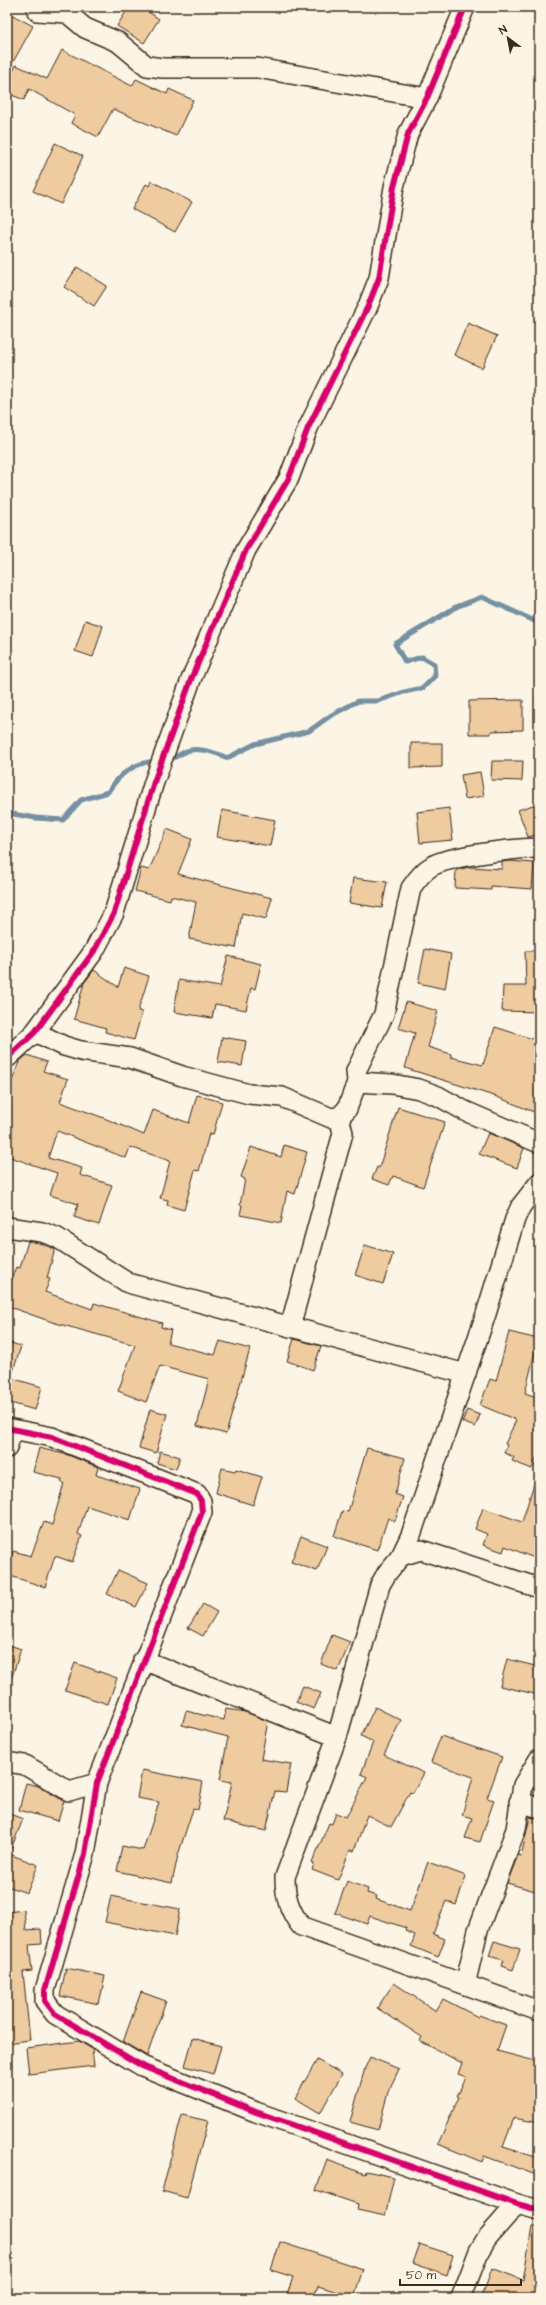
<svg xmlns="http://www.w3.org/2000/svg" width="546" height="2305" font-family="'Architects Daughter',sans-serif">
  <rect width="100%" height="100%" fill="#fcf5e5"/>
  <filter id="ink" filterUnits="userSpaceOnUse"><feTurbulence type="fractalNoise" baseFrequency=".025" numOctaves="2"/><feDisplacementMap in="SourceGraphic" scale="8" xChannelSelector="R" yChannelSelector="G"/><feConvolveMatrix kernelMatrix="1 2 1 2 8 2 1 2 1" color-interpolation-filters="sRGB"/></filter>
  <g filter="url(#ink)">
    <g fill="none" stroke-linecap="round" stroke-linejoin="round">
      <g stroke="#7490a2" stroke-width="5">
        <path d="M167,760c9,-1 14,-8 23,-10 11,-2 28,3 37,8l28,-14 54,-13 21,-15 28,-15h20l26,-9 19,-4 12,-12 -1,-12 -12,-7 -17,5 -10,-18 61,-37 26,-10 57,26"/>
        <path d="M7,813l29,5 27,2 18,-20 27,-8c11,-18 27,-30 49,-31"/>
      </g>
    </g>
    <g fill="#efcba0" stroke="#3b2a1e">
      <path d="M129,7h12l18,12 -15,24 -27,-17z"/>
      <path d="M7,12l26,14 -26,47z"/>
      <path d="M62,50l70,36 4,-7 31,15 2,-5 24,11 -17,36 -63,-27 -15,28 -27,-14 4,-8 -46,-26 -5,11 -17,-7v-9l9,-19 31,14z"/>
      <path d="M55,143l28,13 -22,48 -28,-13z"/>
      <path d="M151,181l41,21 -17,30 -43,-23 14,-25 3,2z"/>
      <path d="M77,267l30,19 -13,20 -30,-19z"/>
      <path d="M468,323l29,13 -15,32 -28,-13z"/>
      <path d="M85,620l18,6 -10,31 -18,-6z"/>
      <path d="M523,700v30l-32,1v3h-22v-33z"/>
      <path d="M411,743h31v24l-31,1z"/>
      <path d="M492,761h31l-1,20 -31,-1z"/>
      <path d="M480,772l4,24 -19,3 -4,-24z"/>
      <path d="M539,803v31l-11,3 -10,-27z"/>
      <path d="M449,808l4,32 -33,3 -3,-31z"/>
      <path d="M222,810l53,10 -5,26 -53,-9z"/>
      <path d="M167,829l25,10 -14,35 94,24 -6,21 -24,-6 -6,35 -47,-9 7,-37 -25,-6 -1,4 -35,-9 6,-23 8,2z"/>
      <path d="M509,861l25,2 -2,26 -41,-3v4l-36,-2 1,-18 14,-3 32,2v-7z"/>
      <path d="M353,878l34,4 -5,26 -33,-5z"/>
      <path d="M425,949l26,5 -6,35 -27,-6z"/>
      <path d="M525,951h14l-2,61 -35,-1 1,-25h23z"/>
      <path d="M228,956l33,8 -6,25 -4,-1 -5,22 -31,-6 -3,14 -38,-6 5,-32 41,7z"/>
      <path d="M124,968l25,8 -11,35 4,1 -8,28 -29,-8 1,-4 -32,-9 10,-36 10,-13 24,17z"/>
      <path d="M406,1002l32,9 -10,36 23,7v3l32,8 12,-38 44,14v73l-42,-17 -92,-29 10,-35 -17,-5z"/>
      <path d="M222,1037l24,4 -4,25 -24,-4z"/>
      <path d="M27,1055l20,7 -4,9 25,8 -8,23 44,16 40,17 9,-25 36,13 8,-28 25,7 -9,33 -4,-1 -10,37 -4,-1 -11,40 -17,-5 1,-5 -8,-2 10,-37 -40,-14 -4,11 -69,-27 -9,27 34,10 -2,7 32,10 -13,40 -25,-8 4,-13 -28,-9 7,-22 -50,-17v-71l3,1 9,-24z"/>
      <path d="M398,1107l47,15 -22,65 -30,-11 -4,9 -17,-6 5,-12 2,1z"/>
      <path d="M488,1133l36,15 -7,20 -38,-14z"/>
      <path d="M284,1145l23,7 -12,42 -8,-3 -6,32 -41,-8 2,-10h-2l5,-26 -4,-2 10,-30 30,10z"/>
      <path d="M28,1241l11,2 16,6 -8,29 3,1 -5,13 47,17 2,-6 68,20 -1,4 10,3 -3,13 47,12 5,-14 30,8 -24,85 -29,-8 12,-47 -49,-13 -14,36 -28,-11 17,-46 -83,-23 -45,-16v-16l9,-23 4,1z"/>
      <path d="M365,1245l28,9 -10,30 -28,-9z"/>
      <path d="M509,1332l29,7 -13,54 14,5v54l-7,17 -20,-8 2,-4 -10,-4 3,-8 -2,-1 11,-24 -36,-15 10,-26 6,2z"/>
      <path d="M294,1339l27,7 -8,24 -26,-9z"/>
      <path d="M7,1342l14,4 -10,32 31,9 -7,23 -28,-8z"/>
      <path d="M150,1409l17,5 -11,39 -17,-5z"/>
      <path d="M467,1410l13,5 -5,12 -13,-5z"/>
      <path d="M39,1448l29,7 30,12 -2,8 44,14 -10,31 -43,-14 -9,28 4,2 -10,26 -17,-6 -10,31 -38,-12 6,-24 18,5 13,-34 8,3 12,-42 -3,-1 1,-3 -29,-7z"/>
      <path d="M367,1448l38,10 -10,36 8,3 -8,24 -7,-3 -11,32 -43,-14 8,-25 6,1z"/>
      <path d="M160,1451l20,6 -4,12 -19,-6z"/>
      <path d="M222,1468l13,3 1,-2 26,8 -9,28 -37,-12z"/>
      <path d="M536,1477l3,1v82l-34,-14 -2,6 -20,-7 4,-11 -12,-5 8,-21 39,14z"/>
      <path d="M301,1536l26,10 -10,25 -26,-9z"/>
      <path d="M118,1570l30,13 -12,24 -29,-13z"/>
      <path d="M203,1604l14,8 -14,24 -15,-8z"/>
      <path d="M332,1635l18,7 -12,29 -17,-7z"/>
      <path d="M7,1644l14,5 -11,34h-3z"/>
      <path d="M507,1659l32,8v28l-39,-9z"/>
      <path d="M75,1663l42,15 -9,26 -43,-14z"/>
      <path d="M303,1686l18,7 -7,16 -18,-7z"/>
      <path d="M375,1707l26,13 -17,35 40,18 -11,20 -3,-1 -19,35 -24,-12 -13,36 -4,-1 -12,30 -26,-10 2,-6 -2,-1 17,-40 3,1 4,-11 10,4 21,-40 -6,-3 12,-32 -12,-6z"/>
      <path d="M226,1709l19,3 23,9 -7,38 30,5 -5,28 -11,-1 -9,40 -43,-10 9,-39 -12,-2 8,-43 -46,-12 4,-14 38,9z"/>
      <path d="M441,1736l61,21 -15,41 7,2 -14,42 -15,-4 7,-20 -10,-3 11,-38 -42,-15z"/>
      <path d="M142,1770l61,12 -5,28 -5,-1 -15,46 -6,28 -55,-12 5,-25 21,4 16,-48 -22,-4z"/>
      <path d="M26,1783l12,3 26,15 -6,20 -39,-11z"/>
      <path d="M7,1813l16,6 -14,35 29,11 -11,28 -20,-7z"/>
      <path d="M530,1817l9,2v59l-4,13 -28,-8 11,-28 3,1z"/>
      <path d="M428,1862l38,14 -10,29 -10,-4 -13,33 12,5 -7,18 -27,-11 4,-11 -10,-4 1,-3 -36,-12 -3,8 -32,-11 12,-32 21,8 -1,4 10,3 -1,3 34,12z"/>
      <path d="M111,1896l69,13 -5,27 -70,-14z"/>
      <path d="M24,1910l2,20 15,-1 1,15 -13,1 3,26 -9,1 7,68 -23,3v-131z"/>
      <path d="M494,1941l26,8 -7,21 -12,-4 2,-6 -14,-4z"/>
      <path d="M66,1968l39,8 -6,28 -39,-8z"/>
      <path d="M394,1983l42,28 7,-12 35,18 1,-2 27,10 -9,26 42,11v61l-25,-5 -11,29 36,11v18l-55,-20 -2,6 -44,-18 21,-47 -2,-1 9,-19 -8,-3 4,-11 -42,-22 2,-4 -45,-29z"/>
      <path d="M141,1992l25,9 -19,55 -24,-14z"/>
      <path d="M193,2038l28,8 -8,28 -28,-8z"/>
      <path d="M79,2041l13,8 2,17 -65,8 -3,-26z"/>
      <path d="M370,2057l29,12 -11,23 -10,38 -28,-8 15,-54z"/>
      <path d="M317,2060l25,14 -22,39 -25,-15z"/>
      <path d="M182,2115l26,6 -21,77 -25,-7z"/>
      <path d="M327,2160l38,14 1,-3 28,6 -9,39 -28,-6 1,-6 -42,-14z"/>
      <path d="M532,2227h7v71h-50l-7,-2 10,-28 31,12z"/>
      <path d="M280,2242l83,27 -9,28 -36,-11 -4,12h-28l7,-21 -22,-7z"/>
      <path d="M419,2244l34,11 -6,20 -35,-12z"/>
    </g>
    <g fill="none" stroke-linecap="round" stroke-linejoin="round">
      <defs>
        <g id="minor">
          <path d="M37,11l30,2 18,15 33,14 29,24 16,2h94l170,30"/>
          <path d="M35,1032l29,14 17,5 49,7 52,18 67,18 33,3 49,21 8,-1 8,-8 10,-27 -1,-11 28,-57 27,-126c6,-9 12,-17 21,-22 16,-10 87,-18 107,-18"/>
          <path d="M7,1058l28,-26 59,-81 20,-38 40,-131 38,-105 54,-127 43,-72 19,-50 60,-122 11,-28 15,-91 14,-53 19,-36 38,-91"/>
          <path d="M357,1082l35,2 27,5 19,7 27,15 74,32"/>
          <path d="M539,1183l-18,23 -6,13 -29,95 -75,221 -10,21 -14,17 -7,12 -43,152 -52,140c0,20 4,33 16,49l238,85"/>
          <path d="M7,1227l35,5 14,5 72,46 338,91"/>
          <path d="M290,1327l53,-194 -4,-16"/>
          <path d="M7,1428l45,9 145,57 4,7 1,11 -105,271 -12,71 -40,136v11l10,13 87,52 114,46 261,92 22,6"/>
          <path d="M7,1448l5,-17"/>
          <path d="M401,1556l20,-6 118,38"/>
          <path d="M143,1660l194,77"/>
          <path d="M7,1762l18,3 44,26 28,-8"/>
          <path d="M519,1802l20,6"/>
          <path d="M465,1985l13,-55 38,-101 7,-44 16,-26"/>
          <path d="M461,2298l18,-47 8,-13 30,-34"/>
        </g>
      </defs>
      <use href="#minor" stroke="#3b2a1e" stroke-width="22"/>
      <use href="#minor" stroke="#fcf5e5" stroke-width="19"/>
      <defs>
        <g id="cycleway">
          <path d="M7,1058l28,-26 59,-81 20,-38 40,-131 38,-105 54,-127 43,-72 19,-50 60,-122 11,-28 15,-91 14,-53 19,-36 38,-91"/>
          <path d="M7,1428l45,9 145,57 4,7 1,11 -105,271 -12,71 -40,136v11l10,13 87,52 114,46 261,92 22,6"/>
        </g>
      </defs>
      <use href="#cycleway" stroke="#fcf5e5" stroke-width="8"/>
      <use href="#cycleway" stroke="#d6006c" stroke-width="6"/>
    </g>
  </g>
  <rect width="546" height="2305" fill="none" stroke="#fcf5e5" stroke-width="24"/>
  <rect x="12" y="12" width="522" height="2281" fill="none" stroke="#3b2a1e" stroke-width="1.5" filter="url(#ink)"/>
  <g transform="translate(508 38) rotate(328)" stroke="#fcf5e5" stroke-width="3" paint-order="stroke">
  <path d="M0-3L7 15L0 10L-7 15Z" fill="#3b2a1e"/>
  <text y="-6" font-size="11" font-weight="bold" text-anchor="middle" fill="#3b2a1e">N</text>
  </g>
  <path d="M400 2279v6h121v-6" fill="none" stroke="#3b2a1e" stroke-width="2"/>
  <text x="406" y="2279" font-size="12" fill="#3b2a1e" stroke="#fcf5e5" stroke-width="3" paint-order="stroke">50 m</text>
</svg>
